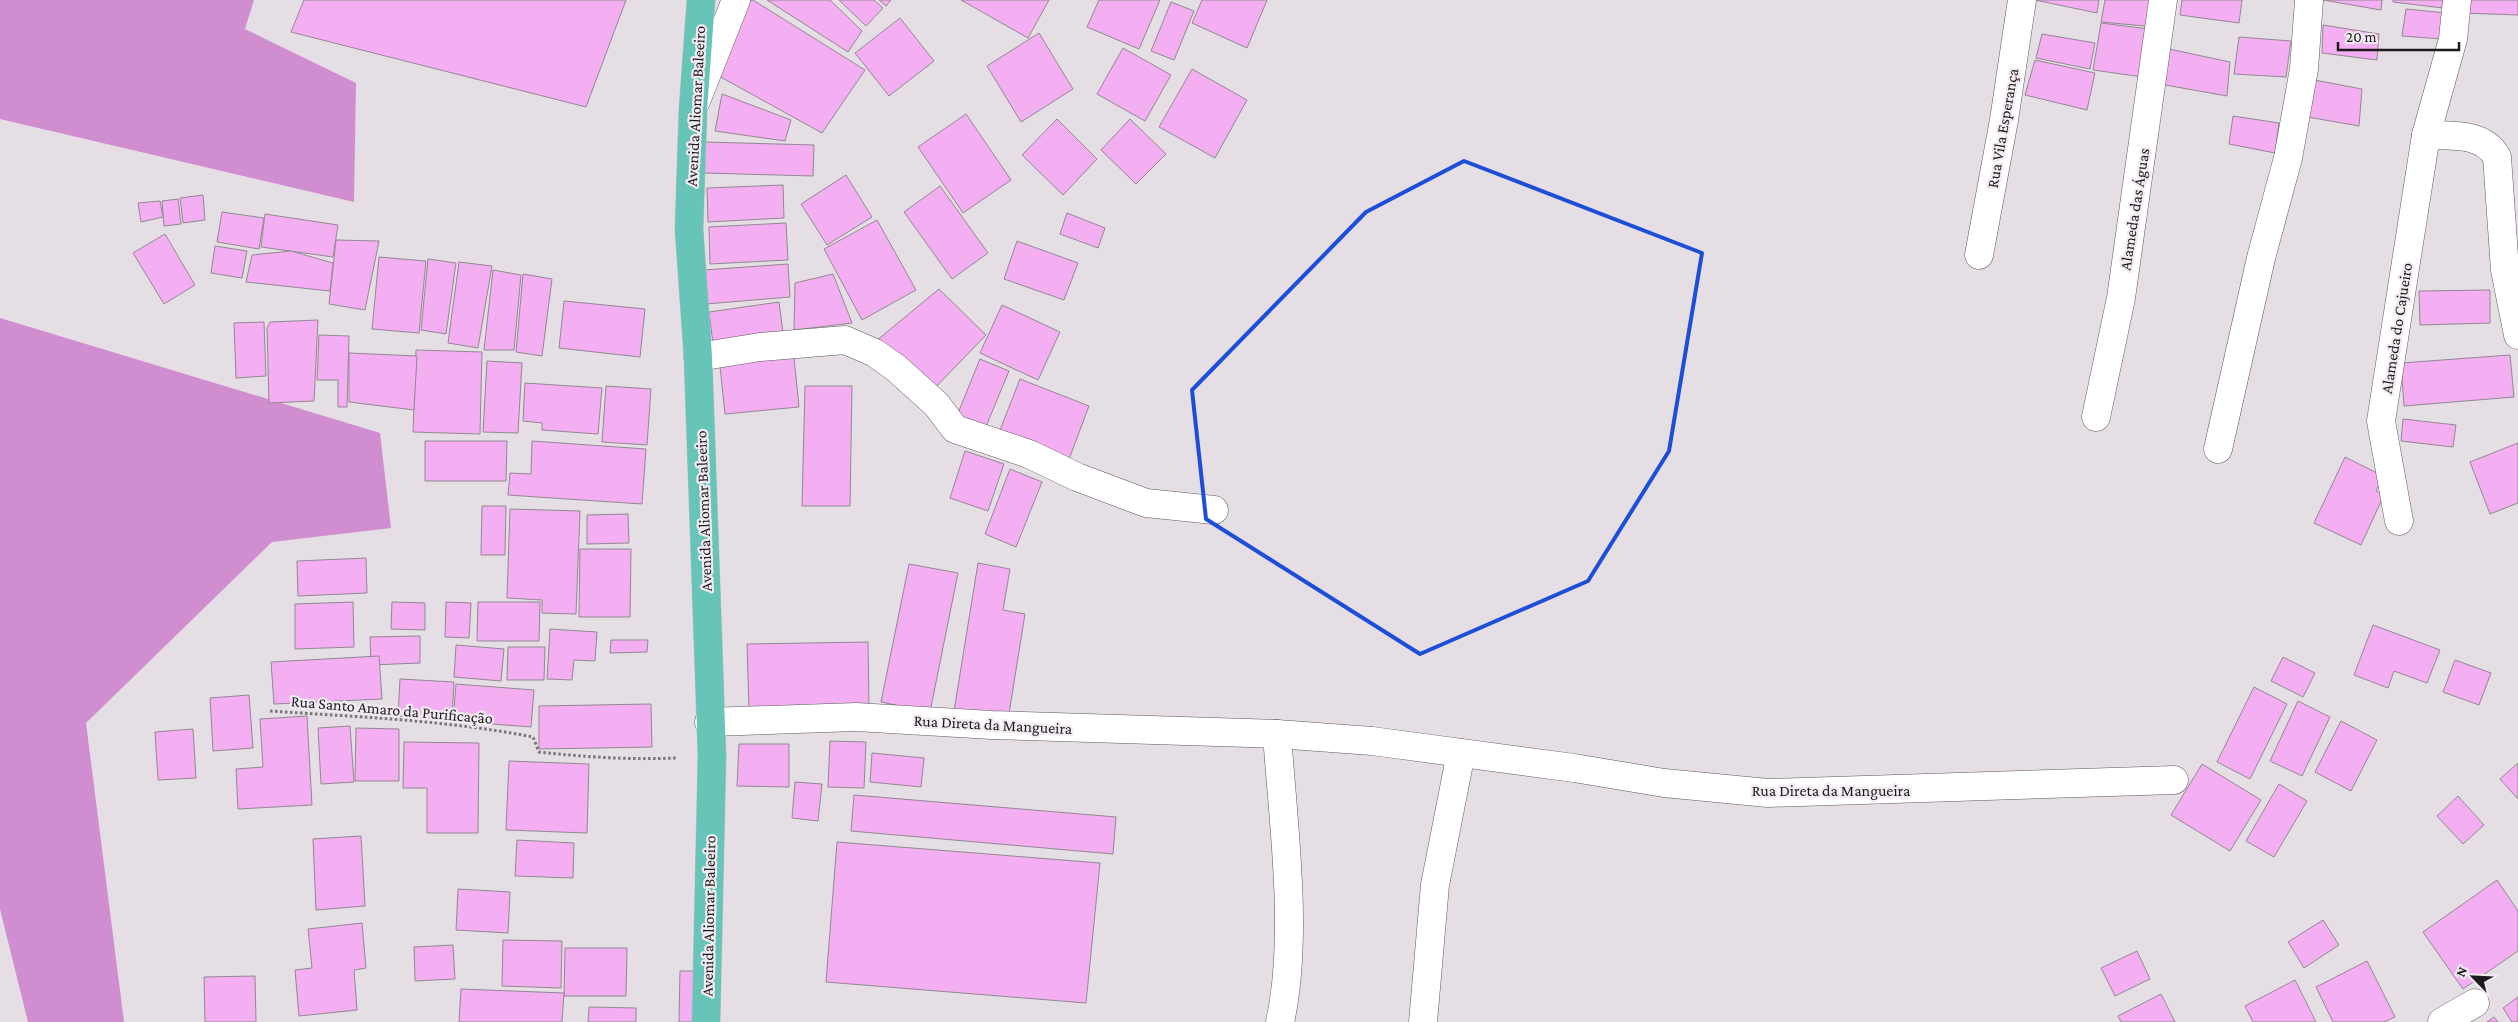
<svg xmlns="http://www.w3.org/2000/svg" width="2518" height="1022" font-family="'Crimson Pro',serif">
  <rect width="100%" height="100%" fill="#e5dee5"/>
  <g fill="#d08dcf">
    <path d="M0,0h254l-9,29 111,54 -2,119 -354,-83z"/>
    <path d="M0,318l380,115 11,95 -119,14 -186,181 38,299h-96l-28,-113z"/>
  </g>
  <g fill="#f4aef2" stroke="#908990">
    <path d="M304,0h322l-40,107 -295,-75z"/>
    <path d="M749,0h4l112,70 -43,63 -105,-58z"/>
    <path d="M767,0h63l32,31 -14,21z"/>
    <path d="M839,0h35l9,8 -17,18z"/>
    <path d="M879,0h12l-5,6z"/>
    <path d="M961,0h88l-21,38z"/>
    <path d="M1099,0h61l-21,49 -52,-22z"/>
    <path d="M1202,0h65l-20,48 -55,-25z"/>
    <path d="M2035,0h64l-2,13z"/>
    <path d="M2105,0h54l-4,27 -54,-5z"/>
    <path d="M2182,0h60l-3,23 -59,-8z"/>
    <path d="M2323,0h59l-1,10z"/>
    <path d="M2393,0h58v9l-58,-7z"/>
    <path d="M2463,0h55v15l-57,-2z"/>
    <path d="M1171,2l23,9 -20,49 -23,-9z"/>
    <path d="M2406,9l41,4 -4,26 -41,-3z"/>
    <path d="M900,18l34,43 -45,35 -34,-43z"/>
    <path d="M2101,23l56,7 -7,48 -57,-8z"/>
    <path d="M2323,25l56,9 -2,26 -55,-7z"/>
    <path d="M1039,33l34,56 -52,33 -34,-56z"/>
    <path d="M2042,34l53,9 -5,26 -54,-11z"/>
    <path d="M2239,37l52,4 -5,36 -52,-3z"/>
    <path d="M1123,48l48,27 -26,46 -48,-27z"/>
    <path d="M2169,49l61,13 -3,34 -62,-11z"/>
    <path d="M2035,60l60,13 -8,37 -62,-15z"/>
    <path d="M1192,69l55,31 -32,58 -56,-31z"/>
    <path d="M2309,79l53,10 -3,37 -57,-10z"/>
    <path d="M722,94l69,26 -6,21 -70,-10z"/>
    <path d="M966,114l45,66 -48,33 -45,-66z"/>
    <path d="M2233,116l46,7 -4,30 -46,-9z"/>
    <path d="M1057,119l40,40 -34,36 -41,-40z"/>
    <path d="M1130,119l36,35 -30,30 -35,-34z"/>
    <path d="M705,142l109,3 -1,31 -109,-3z"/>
    <path d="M846,175l26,42 -45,28 -26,-41z"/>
    <path d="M783,185l1,33 -76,4 -1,-34z"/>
    <path d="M940,186l48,67 -36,26 -48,-67z"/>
    <path d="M203,195l2,25 -22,3 -3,-25z"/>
    <path d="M178,199l3,25 -17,2 -2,-25z"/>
    <path d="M160,201l3,16 -22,5 -3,-19z"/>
    <path d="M222,212l42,6 -5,31 -42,-7z"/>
    <path d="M1067,213l38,15 -7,20 -38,-14z"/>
    <path d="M265,214l73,11 -5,32 -72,-10z"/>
    <path d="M877,220l39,70 -54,30 -38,-71z"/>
    <path d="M786,223l2,37 -78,4 -1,-37z"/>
    <path d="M165,234l30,51 -31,19 -31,-51z"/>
    <path d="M336,240l43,1 -14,69 -36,-6z"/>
    <path d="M1017,241l61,22 -14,37 -60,-21z"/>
    <path d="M215,246l32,5 -5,27 -31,-5z"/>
    <path d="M291,251l42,12 -3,28 -84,-9 6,-27z"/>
    <path d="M379,257l47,4 -7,72 -47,-4z"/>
    <path d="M428,259l28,4 -10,71 -25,-4z"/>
    <path d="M459,262l33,4 -14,82 -30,-5z"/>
    <path d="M788,264l2,33 -84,7 -2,-34z"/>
    <path d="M493,270l28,5 -7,75h-30z"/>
    <path d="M523,274l29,5 -10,77 -26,-4z"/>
    <path d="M833,274l19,49 -58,7 1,-47z"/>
    <path d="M939,289l47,46 -56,58 -54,-52z"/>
    <path d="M2490,290v33l-70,2 -1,-34z"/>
    <path d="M564,301l81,8 -5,48 -81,-9z"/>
    <path d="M779,302l4,31 -70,10 -4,-31z"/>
    <path d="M1002,305l58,27 -22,48 -58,-27z"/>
    <path d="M318,320l-4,81 -45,2 -2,-75 3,-6z"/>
    <path d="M264,322l2,54 -30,2 -2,-55z"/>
    <path d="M319,335l30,1 -2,71h-9v-27h-21z"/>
    <path d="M793,348l6,59 -74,7 -6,-57z"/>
    <path d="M416,350l66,2 -2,82 -67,-2z"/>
    <path d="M349,353l68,3 -3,54 -65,-8z"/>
    <path d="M2510,355l4,42 -110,9 -3,-43z"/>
    <path d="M980,359l29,12 -24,58 -29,-11z"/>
    <path d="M487,361l35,2 -4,70 -35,-1z"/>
    <path d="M1020,379l69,27 -21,56 -70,-27z"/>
    <path d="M525,383l77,5 -4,46 -56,-4v-7l-19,-2z"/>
    <path d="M606,386l45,3 -4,56 -45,-3z"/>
    <path d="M805,386h47l-2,120h-48z"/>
    <path d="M2403,419l53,6 -3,22 -52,-6z"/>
    <path d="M425,441h82l-1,40h-81z"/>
    <path d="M532,441l114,8 -4,55 -134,-9 2,-22 21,1z"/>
    <path d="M2518,443v60l-28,11 -20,-52z"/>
    <path d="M965,451l39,13 -16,47 -38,-13z"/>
    <path d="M2345,457l38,19 -7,15 8,4 -23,50 -47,-22z"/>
    <path d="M1010,469l32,13 -26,65 -31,-13z"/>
    <path d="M482,506h24l-1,49h-24z"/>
    <path d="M510,509l70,2 -4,103 -34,-1v-13l-35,-2z"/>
    <path d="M628,514l1,29 -42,1v-29z"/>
    <path d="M580,549h51l-1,68h-51z"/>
    <path d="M366,558l1,35 -69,3 -1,-35z"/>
    <path d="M978,563l32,6 -7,41 22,4 -17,106 -54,-9z"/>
    <path d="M909,564l49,9 -28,139 -49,-10z"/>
    <path d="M353,602l1,45 -59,2v-45z"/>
    <path d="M392,602l33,1v27l-34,-1z"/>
    <path d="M446,602l25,1 -2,35 -24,-1z"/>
    <path d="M478,602h62l-1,39h-62z"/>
    <path d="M2373,625l67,25 -13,33 -33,-12 -6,17 -34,-13z"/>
    <path d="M550,629l47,3 -2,29 -21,-1 -2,20 -25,-1z"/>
    <path d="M420,636v27l-49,2 -1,-28z"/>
    <path d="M611,640h37l-1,12 -37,1z"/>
    <path d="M868,642l1,65 -120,3 -2,-66z"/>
    <path d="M456,645l48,4 -3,32 -47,-4z"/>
    <path d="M508,647h37l-1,33h-37z"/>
    <path d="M379,656l3,43 -108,5 -3,-42z"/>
    <path d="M2283,657l32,16 -12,24 -32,-16z"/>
    <path d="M2455,660l36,13 -12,32 -36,-13z"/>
    <path d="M400,679l54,3 -2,37 -54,-3z"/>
    <path d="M456,684l78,6 -3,37 -78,-6z"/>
    <path d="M2254,687l33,17 -37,75 -33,-17z"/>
    <path d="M249,695l4,53 -40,3 -3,-53z"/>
    <path d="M2298,701l32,16 -28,59 -32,-15z"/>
    <path d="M651,704l1,43 -113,2v-43z"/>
    <path d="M307,716l5,89 -74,4 -2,-40 27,-2 -3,-48z"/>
    <path d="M2341,721l36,19 -26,51 -36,-19z"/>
    <path d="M350,726l4,56 -33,2 -3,-56z"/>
    <path d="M356,728l43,1v52h-44z"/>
    <path d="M193,729l3,49 -38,2 -3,-48z"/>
    <path d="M830,741l36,1 -2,46 -36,-1z"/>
    <path d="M404,742l75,1 -1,90h-51v-45h-24z"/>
    <path d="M739,744h50v43l-52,-1z"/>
    <path d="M872,753l52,5 -3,29 -51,-5z"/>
    <path d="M509,761l80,3 -2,69 -81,-3z"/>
    <path d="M2518,763v36l-18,-20z"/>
    <path d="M2202,764l59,36 -31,51 -59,-36z"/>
    <path d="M795,782l27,2 -4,37 -26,-3z"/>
    <path d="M2279,784l28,17 -33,56 -28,-16z"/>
    <path d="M854,795l262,22 -3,37 -262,-23z"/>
    <path d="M2458,796l26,29 -21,19 -26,-28z"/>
    <path d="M361,836l4,70 -49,4 -3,-71z"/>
    <path d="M517,840l57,3 -1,35 -58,-2z"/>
    <path d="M837,842l263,21 -14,140 -260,-21z"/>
    <path d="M2497,880l21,31v40l-55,38 -40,-57z"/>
    <path d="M458,889l52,3 -2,41 -52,-3z"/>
    <path d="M2323,920l16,25 -35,23 -16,-26z"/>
    <path d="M362,923l4,45 -12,2 3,40 -58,6 -4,-46 17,-2 -4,-39z"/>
    <path d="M503,940l59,1 -1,47 -59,-2z"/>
    <path d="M453,945l2,34 -40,2 -1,-34z"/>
    <path d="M565,948h62l-1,48h-62z"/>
    <path d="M2137,951l13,28 -35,17 -14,-28z"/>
    <path d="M2367,961l28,56 -11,5h-51l-17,-35z"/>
    <path d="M680,971h17l-1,51h-17z"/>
    <path d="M255,976l1,46h-51l-1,-45z"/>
    <path d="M2295,980l21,42h-63l-8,-16z"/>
    <path d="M461,989l103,4 -2,29h-103z"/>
    <path d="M2161,994l14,28h-54l-3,-6z"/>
    <path d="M2518,997v25h-6l-9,-14z"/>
    <path d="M589,1007l47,1v14h-48z"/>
    <path d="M2494,1017l4,5h-11z"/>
  </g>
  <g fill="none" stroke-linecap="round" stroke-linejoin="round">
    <defs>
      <g id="minor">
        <path d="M696,101l40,-101"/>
        <path d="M2426,135c26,1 57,-3 71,22l8,113 13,65"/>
        <path d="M1979,255l25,-135 18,-120"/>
        <path d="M698,357l62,-10 85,-7 30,13 21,15 40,36 19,25 74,25 48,23 69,26 68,7"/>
        <path d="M2096,417l25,-119 42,-298"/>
        <path d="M2218,449l43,-191 27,-100 16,-89 5,-69"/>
        <path d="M2399,521l-18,-100 45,-286 27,-96 4,-39"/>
        <path d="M709,722l147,-5 136,8 285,9 95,7 202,27 90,15 104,10 406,-13"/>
        <path d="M1277,734c6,88 22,202 3,288"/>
        <path d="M1423,1022l12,-137 26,-132"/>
        <path d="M2442,1022l33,-19"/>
      </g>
      <path id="major" d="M701,0l-8,110 -4,119 9,128 14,399 -6,266"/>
    </defs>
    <use href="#minor" stroke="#5e585d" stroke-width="29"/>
    <use href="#major" stroke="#bfbfbf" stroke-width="29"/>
    <path stroke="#797579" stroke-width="3" stroke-dasharray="2.5 2.5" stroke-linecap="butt" d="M270,711c88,6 176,9 263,26l6,15c46,5 91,8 137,6"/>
    <use href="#minor" stroke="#fff" stroke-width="28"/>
    <use href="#major" stroke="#66c4b8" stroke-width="28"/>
  </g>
  <path fill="none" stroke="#1d4ed8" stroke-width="4" stroke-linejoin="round" d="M1464,161l238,92 -33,198 -81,130 -168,73 -214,-135 -14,-129 174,-178z"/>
  <g text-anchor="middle" stroke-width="4.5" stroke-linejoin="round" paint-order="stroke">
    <g font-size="16" fill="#1c1a1c" stroke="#f3ebf2">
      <text transform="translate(695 106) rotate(-87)" y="6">Avenida Aliomar Baleeiro</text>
      <text transform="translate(2002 128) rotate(-80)" y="6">Rua Vila Esperança</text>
      <text transform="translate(2134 209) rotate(-81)" y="6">Alameda das Águas</text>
      <text transform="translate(2396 328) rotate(-81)" y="6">Alameda do Cajueiro</text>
      <text transform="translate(703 511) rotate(-92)" y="6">Avenida Aliomar Baleeiro</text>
      <text transform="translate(392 709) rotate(5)" y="6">Rua Santo Amaro da Purificação</text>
      <text transform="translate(993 724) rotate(3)" y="6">Rua Direta da Mangueira</text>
      <text x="1831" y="796">Rua Direta da Mangueira</text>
      <text transform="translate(708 916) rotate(-89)" y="6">Avenida Aliomar Baleeiro</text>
    </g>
  </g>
  <g transform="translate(2473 977) rotate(294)" stroke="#f3ebf2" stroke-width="4" paint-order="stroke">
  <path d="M0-4L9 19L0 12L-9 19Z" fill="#1c1a1c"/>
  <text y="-8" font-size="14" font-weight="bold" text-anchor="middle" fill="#1c1a1c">N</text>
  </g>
  <path d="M2338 42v8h121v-8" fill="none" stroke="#1c1a1c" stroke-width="2.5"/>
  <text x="2346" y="42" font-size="15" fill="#1c1a1c" stroke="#f3ebf2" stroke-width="4" paint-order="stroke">20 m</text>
</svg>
